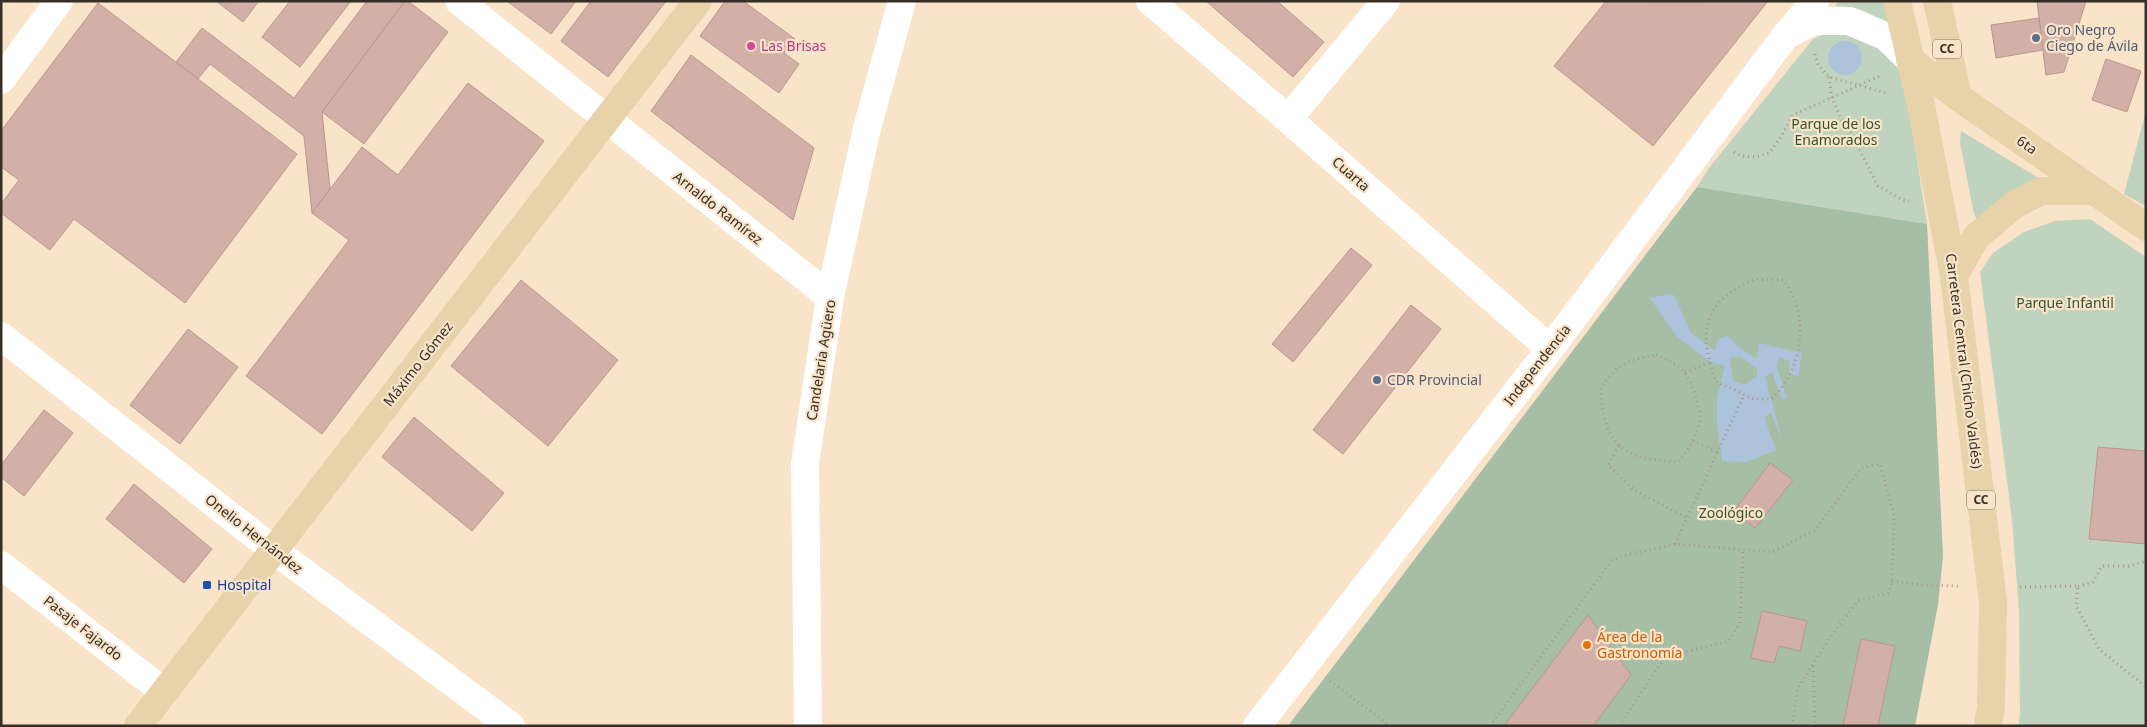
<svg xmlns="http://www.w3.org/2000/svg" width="2147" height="727" font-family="'Noto Sans',sans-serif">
  <rect width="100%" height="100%" fill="#f9e3c9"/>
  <g fill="#bfd3be">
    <path d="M1839,1h48l4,26c-22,-15 -29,-20 -56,-21z"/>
    <path d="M1850,30l29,14 21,21 14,75 13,84 -230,-37 12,-19 104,-129 14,-6z"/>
    <path d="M2146,111v95l-22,-12z"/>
    <path d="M1961,131l81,49 -62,44 -6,-10 -14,-71z"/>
    <path d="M2090,219l56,38v469h-128l2,-10 -1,-105 -7,-91 -32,-248 13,-19 31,-21 31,-11z"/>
  </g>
  <path fill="#a6bea6" d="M1697,187l230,37 16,332 -5,49 -23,121h-627z"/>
  <g fill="#adc2db" fill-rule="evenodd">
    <circle cx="1845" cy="58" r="17"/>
    <path d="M1668,294l6,1 17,38 24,18 3,-12 10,-3 9,10 20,13 2,-16 43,10 -4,24 -9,-4v-12l-10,-4 -2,10 10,31 -5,2 -10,-28 -7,5 17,63 -11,-27 -7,4 12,33 -29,12 -25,-1 -5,-34v-29l8,-32 -14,-4 -34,-25 -27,-39zM1740,356l17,13v7l-12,9 -12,-4 -3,-23z"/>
  </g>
  <g fill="#d2b0a7" stroke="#b9978f">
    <path d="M216,1h43l-16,21z"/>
    <path d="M290,1h61l-51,66 -38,-30z"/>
    <path d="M367,1h38l-83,111 8,77 -18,24 -8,-77 -94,-72 -12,15 -22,-17 26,-34 92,70z"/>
    <path d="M405,1h3l40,31 -84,112 -42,-32z"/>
    <path d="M507,1h69l-25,33z"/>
    <path d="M591,1h75l-58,76 -47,-36z"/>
    <path d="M725,1h18l52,38 -11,14 15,11 -20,29 -79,-57z"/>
    <path d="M1206,1h71l47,41 -31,35z"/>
    <path d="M1606,1l64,1 98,-1 -115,145 -99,-80z"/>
    <path d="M2037,1h49l-22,71 -18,3z"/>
    <path d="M98,3l199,151 -112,149 -111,-84 -24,31 -49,-37v-9l18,-24 -18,-13v-36z"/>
    <path d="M2039,18l4,32 -47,8 -5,-33z"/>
    <path d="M691,55l123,93 -21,72 -142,-109z"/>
    <path d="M2106,59l35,12 -14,41 -35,-12z"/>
    <path d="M468,83l76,58 -222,293 -76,-58 103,-136 -37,-27 50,-66 36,28z"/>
    <path d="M1351,248l21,17 -79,97 -21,-18z"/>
    <path d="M521,280l97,80 -70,86 -97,-80z"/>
    <path d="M1411,305l30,24 -98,125 -30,-24z"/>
    <path d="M188,329l50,38 -58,77 -50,-39z"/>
    <path d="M44,410l29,23 -49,63 -23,-19v-12z"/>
    <path d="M414,417l90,76 -32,38 -90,-74z"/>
    <path d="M2098,447l48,4v93l-57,-5z"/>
    <path d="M1770,463l23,17 -38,48 -21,-17z"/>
    <path d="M134,484l78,65 -28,34 -78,-64z"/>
    <path d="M1762,611l45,10 -7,30 -21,-5 -5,17 -23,-5z"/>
    <path d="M1588,615l43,60 -38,51h-89z"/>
    <path d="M1861,639l34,7 -17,80h-35z"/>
  </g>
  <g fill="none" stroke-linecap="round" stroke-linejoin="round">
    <g stroke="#a99885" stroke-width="3" stroke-dasharray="1 4" stroke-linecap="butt">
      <path d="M1815,54l3,11 11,12 58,16"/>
      <path d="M1829,77l3,21 9,21 9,12 28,55 25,14 6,1"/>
      <path d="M1734,152l7,4 15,1 13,-4 12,-16 12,-22 89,-40"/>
      <path d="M1757,279l26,1c28,34 20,88 -11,119h-18l-39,-18c-2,-11 -9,-30 -9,-42 0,-33 23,-50 51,-60z"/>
      <path d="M1656,355c26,9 34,21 41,47 1,4 3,10 3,15 -1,16 -12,32 -21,45 -31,-2 -63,-4 -73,-39 -4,-11 -4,-24 -5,-35 14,-23 29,-29 55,-33z"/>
      <path d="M1685,372l26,-10"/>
      <path d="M1693,441l24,11"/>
      <path d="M1619,446l-11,19 26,25 53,28"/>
      <path d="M1675,544l69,-149"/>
      <path d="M1892,581l28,4 41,1"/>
      <path d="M2078,586l15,-4 9,-16h27l17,-5"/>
      <path d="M2020,587l58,-1 -2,20 23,43 47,38"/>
      <path d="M1813,666l2,60"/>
      <path d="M1330,681l60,45"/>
      <path d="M1490,726l122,-166 18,-6 45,-10 97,8 42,-21 47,-63 19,-4 14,51 -2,66 -3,12 -31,8 -27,35 -33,52 -6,38"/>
      <path d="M1619,726l46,-69 64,-16 11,-18 3,-74"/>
    </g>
    <g stroke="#fff" stroke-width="28">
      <path d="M459,1l371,296"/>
      <path d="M1150,1l138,118 262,230"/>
      <path d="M1790,33l23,-12h36l36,15 25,24"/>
      <path d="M1,80l58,-79"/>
      <path d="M1288,119l98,-118"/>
      <path d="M1,336l274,215 236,175"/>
      <path d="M1,565l163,127"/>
      <path d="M808,726l-3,-262 25,-167 37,-169 35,-127"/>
      <path d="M1257,726l293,-377 236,-314 29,-34"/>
    </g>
    <g stroke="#e8d2a9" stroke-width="28">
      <path d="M1897,1l23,99 34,176 39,326 -2,105 -3,19"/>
      <path d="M1937,1l21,96"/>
      <path d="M1910,60l48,37 188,130"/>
      <path d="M1954,276l22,-39 38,-32 27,-14h50"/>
      <path d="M138,726l560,-725"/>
    </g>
  </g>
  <g fill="#5c6f8a" stroke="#f9e3c9" stroke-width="2">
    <circle cx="2036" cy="38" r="5"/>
    <circle cx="1377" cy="380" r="5"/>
  </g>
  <circle fill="#d1479c" stroke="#f9e3c9" stroke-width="2" cx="751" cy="46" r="5"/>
  <rect fill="#1a4fb4" stroke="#f9e3c9" stroke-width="2" x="202" y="580" width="10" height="10" rx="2.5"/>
  <circle fill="#e8710a" stroke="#f9e3c9" stroke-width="2" cx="1587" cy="645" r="5"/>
  <g text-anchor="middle" stroke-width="4.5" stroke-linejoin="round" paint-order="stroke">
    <g fill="#f9e3c9" stroke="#716556" stroke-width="1">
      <rect x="1933" y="39.5" width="28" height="19" rx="4"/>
      <rect x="1967" y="490.5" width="28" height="19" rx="4"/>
    </g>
    <g font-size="12" font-weight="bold" fill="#372f25">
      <text x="1947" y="53">CC</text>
      <text x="1981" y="504">CC</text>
    </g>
    <g font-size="14" fill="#4e5e75" stroke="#f9e3c9" text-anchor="start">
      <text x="2046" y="35">Oro Negro<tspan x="2046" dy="16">Ciego de Ávila</tspan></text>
      <text x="1387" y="385">CDR Provincial</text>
    </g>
    <g font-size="14" fill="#b23c85" stroke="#f9e3c9" text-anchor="start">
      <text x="761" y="51">Las Brisas</text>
    </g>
    <g font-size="14" fill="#315531" stroke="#f9e3c9">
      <text x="1836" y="129">Parque de los<tspan x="1836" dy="16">Enamorados</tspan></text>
      <text x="2065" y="308">Parque Infantil</text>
      <text x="1731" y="518">Zoológico</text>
    </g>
    <g font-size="14" fill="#372f25" stroke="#f9e3c9">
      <text transform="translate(2027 145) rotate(35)" y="5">6ta</text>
      <text transform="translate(1351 174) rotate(41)" y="5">Cuarta</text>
      <text transform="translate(718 208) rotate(38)" y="5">Arnaldo Ramírez</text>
      <text transform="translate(821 360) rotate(-81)" y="5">Candelaria Agüero</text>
      <text transform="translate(1964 361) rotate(83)" y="5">Carretera Central (Chicho Valdés)</text>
      <text transform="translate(418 364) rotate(-52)" y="5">Máximo Gómez</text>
      <text transform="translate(1537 365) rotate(-52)" y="5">Independencia</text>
      <text transform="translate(254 534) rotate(38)" y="5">Onelio Hernández</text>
      <text transform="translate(83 628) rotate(38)" y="5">Pasaje Fajardo</text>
    </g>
    <g font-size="14" fill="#164399" stroke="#f9e3c9" text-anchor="start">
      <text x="217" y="590">Hospital</text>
    </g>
    <g font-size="14" fill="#c56008" stroke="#f9e3c9" text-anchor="start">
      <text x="1597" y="642">Área de la<tspan x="1597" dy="16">Gastronomía</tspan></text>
    </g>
  </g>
  <rect width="2147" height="727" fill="none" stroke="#372f25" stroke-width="5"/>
</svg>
